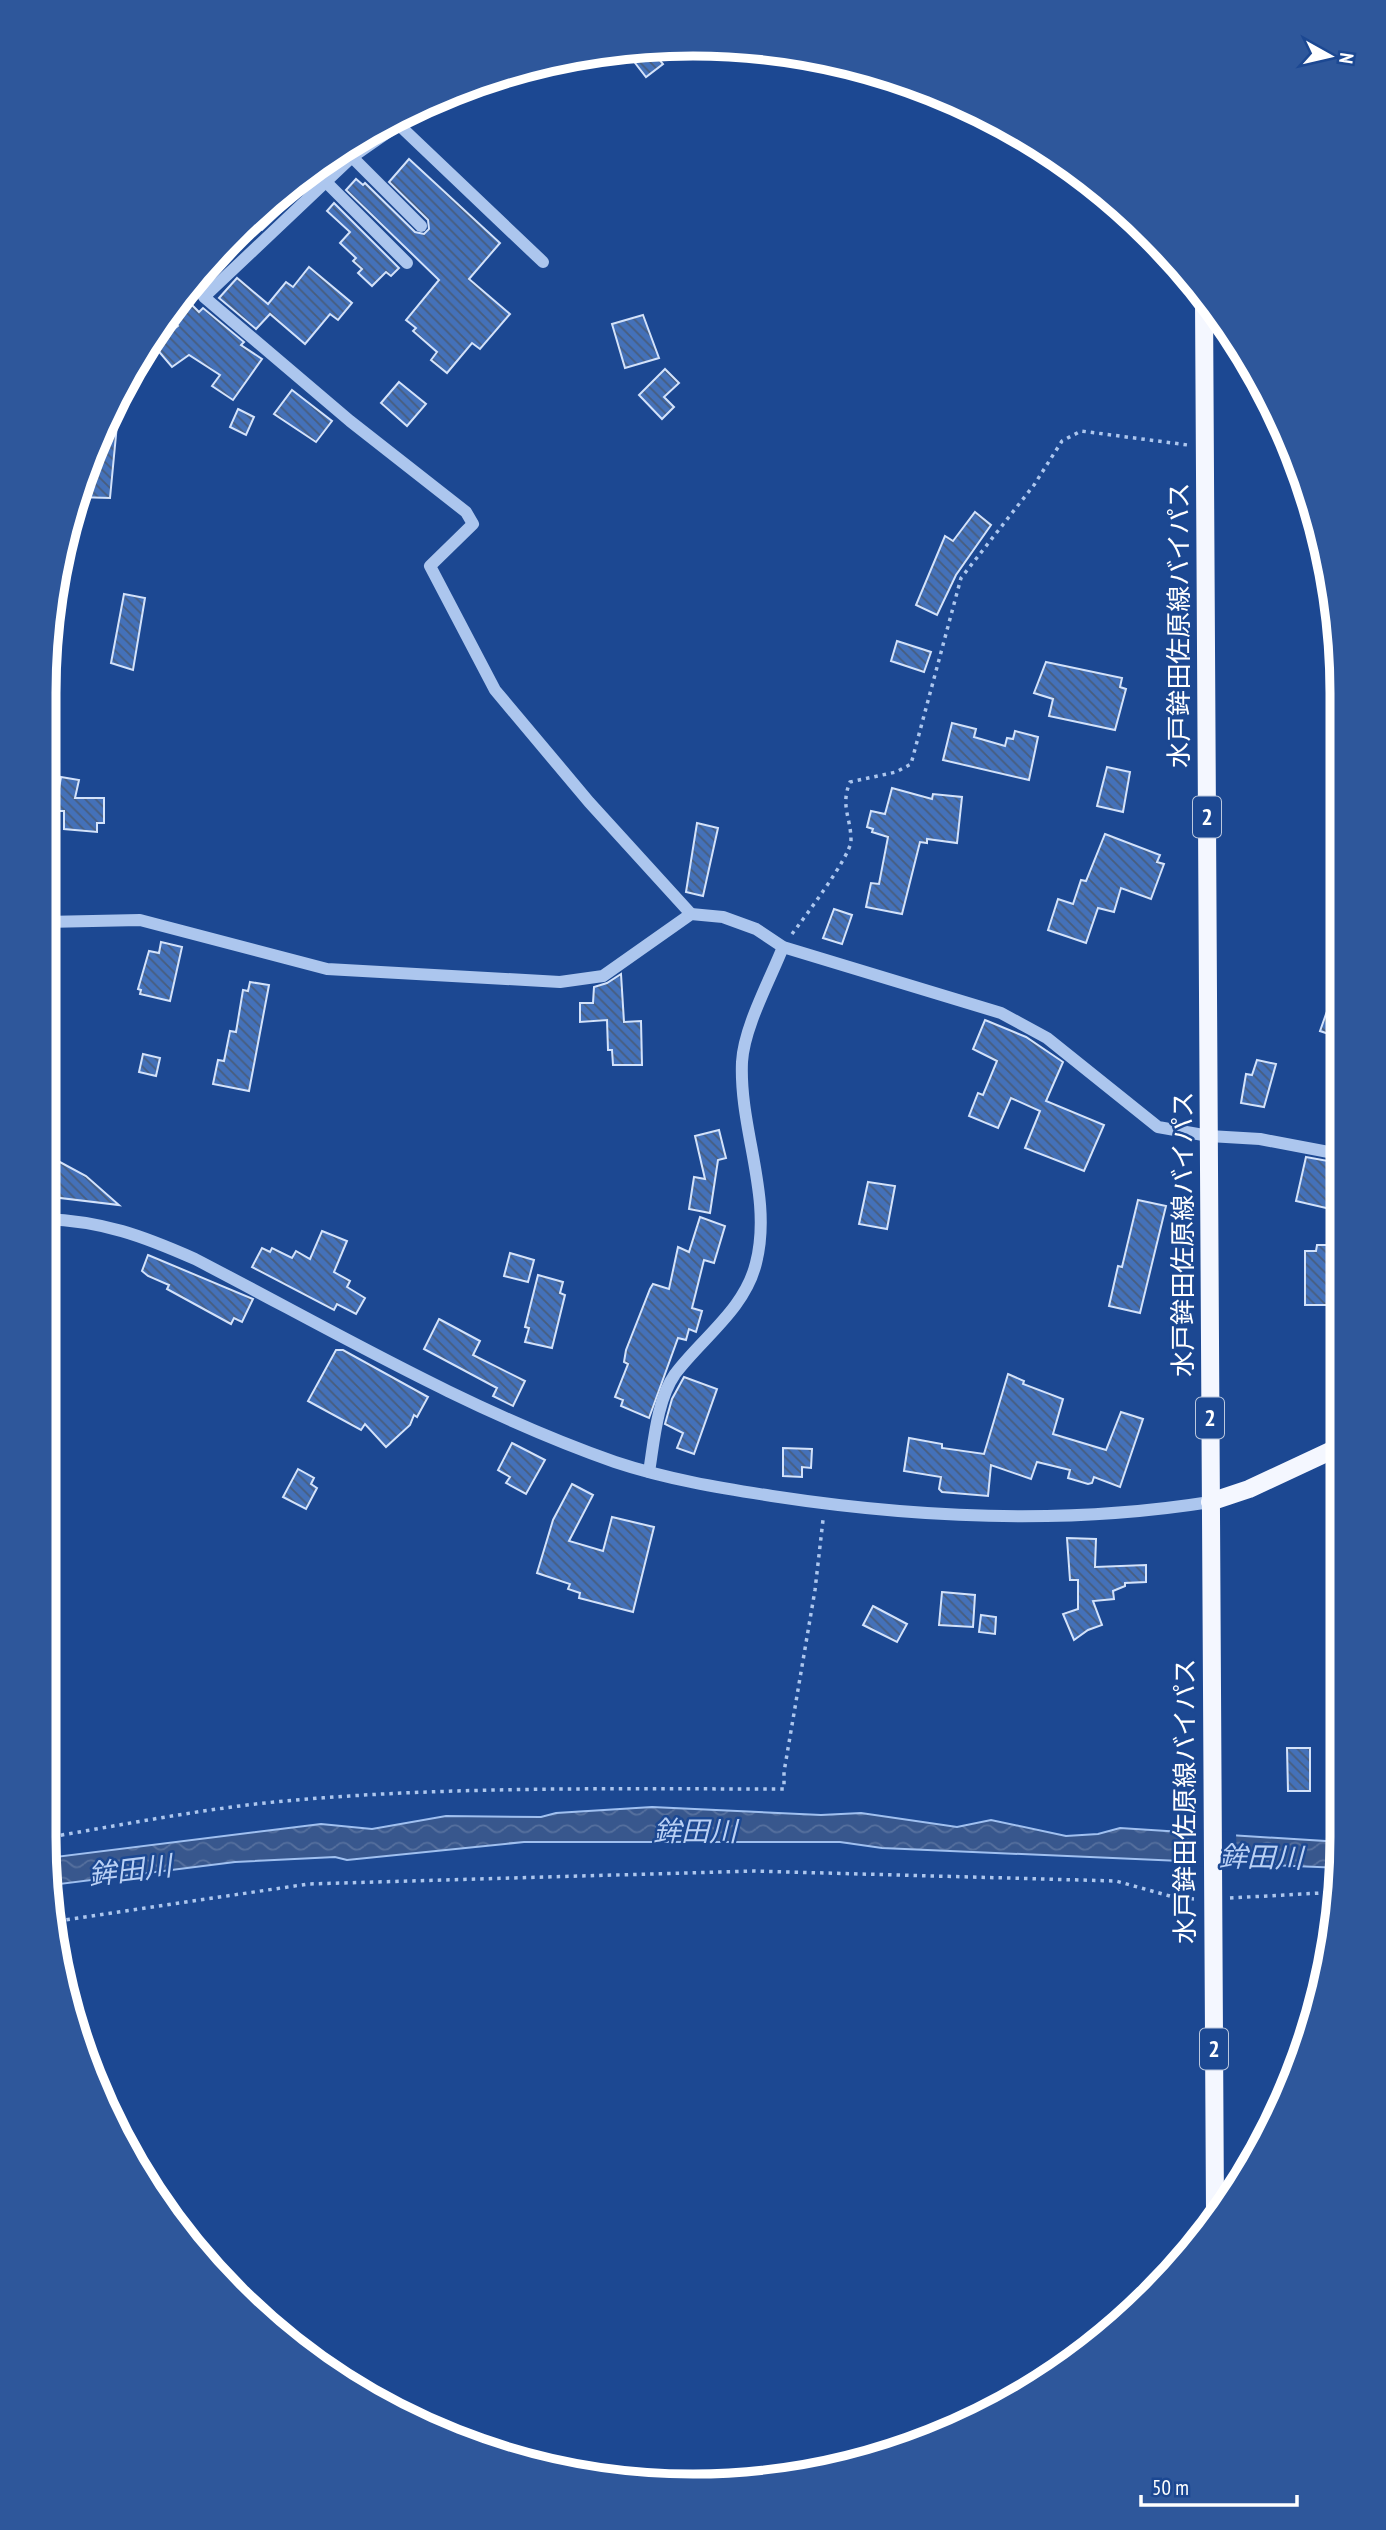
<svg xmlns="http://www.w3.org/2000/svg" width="1386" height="2530" font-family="'PT Sans Narrow','Noto Sans JP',sans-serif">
  <defs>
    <pattern id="water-waves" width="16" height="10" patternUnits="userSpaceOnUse" patternTransform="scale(1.75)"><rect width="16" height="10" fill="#38578d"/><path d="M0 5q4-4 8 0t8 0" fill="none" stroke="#56709e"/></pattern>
    <pattern id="building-back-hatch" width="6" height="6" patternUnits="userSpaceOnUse" patternTransform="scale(1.75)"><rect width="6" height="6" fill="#4471b9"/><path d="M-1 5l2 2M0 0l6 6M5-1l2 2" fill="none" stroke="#485d7d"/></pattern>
  </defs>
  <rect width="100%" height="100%" fill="#1c4892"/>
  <path fill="url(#water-waves)" stroke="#a0c0f0" stroke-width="2" d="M652,1807l169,8 40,-2 96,14 34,-7 75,16 32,-2 22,-6 221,14v26l-459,-20 -42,-6h-316l-177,18 -12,-3 -100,5 -183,23 -5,-27 274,-34 51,5 74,-13 95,1 15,-4z"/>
  <path fill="#1c4892" d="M1189,1829l47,3 1,36 -47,-2z"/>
  <g fill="url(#building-back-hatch)" stroke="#d3e2fa" stroke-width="2">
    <path d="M648,46l15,18 -17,13 -14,-18z"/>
    <path d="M409,159l91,84 -31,36 41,35 -30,35 -8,-6 -25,30 -16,-13 6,-8 -24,-21 3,-3 -10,-8 33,-40 -93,-90 10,-11 7,6 2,-2 50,49 9,2 5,-5 -1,-9 -39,-38z"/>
    <path d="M289,186l9,10 -36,34 -10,-9z"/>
    <path d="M334,203l65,65 -8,8 -5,-4 -14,14 -14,-13 4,-4 -9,-8 3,-3 -16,-15 10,-11 -23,-21z"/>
    <path d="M309,267l43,36 -14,17 -8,-6 -25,30 -35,-30 -14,15 -37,-31 18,-20 31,26 18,-22 7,5z"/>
    <path d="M185,298l14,14 4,-4 41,34 -3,3 21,14 -29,41 -21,-14 8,-11 -31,-20 -17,12 -17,-20 1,-4 22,-17 -10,-10z"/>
    <path d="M643,315l16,43 -34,10 -13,-44z"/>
    <path d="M665,369l14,14 -15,14 10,10 -12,12 -23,-24z"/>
    <path d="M399,382l27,22 -19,22 -26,-23z"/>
    <path d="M292,390l40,31 -16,21 -42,-28z"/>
    <path d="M238,409l16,8 -8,18 -16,-8z"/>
    <path d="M113,412l5,2 -8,84 -33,-1z"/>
    <path d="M975,512l16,13 -35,50 -19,40 -21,-10 29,-69 8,5z"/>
    <path d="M124,594l21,4 -12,72 -22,-7z"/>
    <path d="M897,641l34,11 -7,20 -33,-11z"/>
    <path d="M1046,662l76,16 -2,9 6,2 -11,41 -66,-14 4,-17 -19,-6z"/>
    <path d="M952,723l24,6 -2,8 31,9 2,-8 6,1 2,-8 23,6 -9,43 -86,-20z"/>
    <path d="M1107,767l23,5 -7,40 -26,-6z"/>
    <path d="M61,777l18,3 -4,18h29v25h-7v9l-33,-3v-18h-9z"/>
    <path d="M892,788l40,11 1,-5 29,3 -5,46 -30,-4v4l-7,-1 -18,72 -36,-7 5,-24 8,1 9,-47 -16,-5 1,-3 -6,-2 4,-16 14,3z"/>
    <path d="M697,823l21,5 -15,68 -17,-4z"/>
    <path d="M1105,834l55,21 -3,7 7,2 -13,35 -30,-11 -7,24 -16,-4 -12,35 -38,-13 10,-31 15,5 8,-24 5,1z"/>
    <path d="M834,909l18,6 -10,29 -19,-6z"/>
    <path d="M161,942l21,5 -12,54 -30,-7 1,-4 -3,-1 11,-38 10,2z"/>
    <path d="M621,974l3,48 17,-1 1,44h-29l-1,-15h-4l-1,-30 -27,2v-19h13l1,-16 13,-4z"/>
    <path d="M250,982l19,3 -20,106 -36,-7 5,-24 6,1 6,-30 6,1 7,-42 5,1z"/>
    <path d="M1336,986h2v51l-18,-6z"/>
    <path d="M985,1020l41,17 37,25 -17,39 58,24 -20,46 -59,-23 15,-37 -29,-13 -13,30 -29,-12 9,-23 5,2 14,-34 -24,-12z"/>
    <path d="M143,1054l17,4 -4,18 -17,-4z"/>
    <path d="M1257,1060l19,4 -12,43 -23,-4 5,-29 6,1z"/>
    <path d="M719,1130l7,28 -8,2 -8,53 -21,-4 5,-32 11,2 -10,-43z"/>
    <path d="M45,1154l41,22 33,29 -75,-9z"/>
    <path d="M1306,1157l33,6v48l-43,-10z"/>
    <path d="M868,1182l27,4 -8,43 -28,-5z"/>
    <path d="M1138,1200l28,6 -26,107 -31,-7 9,-40 4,1z"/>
    <path d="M700,1217l25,9 -11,37 -10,-3 -12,48 10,3 -6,21 -7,-3 -3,11 -8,-2 -29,80 -28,-12 2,-6 -8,-3 13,-33 -4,-2 2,-12 24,-61 3,-5 16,5 9,-42 11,5z"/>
    <path d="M322,1231l25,10 -13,31 16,9 -3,6 18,11 -9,16 -19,-10 -3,6 -82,-43 10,-19 8,4 2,-4 20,10 4,-7 14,8z"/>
    <path d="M1317,1245h20l1,60h-33v-54h11z"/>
    <path d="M510,1253l24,7 -6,22 -24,-6z"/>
    <path d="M148,1255l105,44 -11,23 -8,-4 -3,6 -64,-35 2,-4 -21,-9 -6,-5z"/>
    <path d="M538,1275l25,7 -3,11 5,2 -13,53 -27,-6 4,-14 -4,-1z"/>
    <path d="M439,1319l41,22 -7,14 52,26 -12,25 -20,-10 4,-8 -73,-39z"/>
    <path d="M336,1350h7l85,47 -11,20 -3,-2 -4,10 -24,22 -21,-23 -4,6 -53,-29z"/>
    <path d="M1008,1374l16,7 -1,3 40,15 -10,35 53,16 15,-38 22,7 -23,68 -26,-10 -2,6 -4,1 -20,-6 2,-8 -33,-8 -6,17 -40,-14 -3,31 -46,-4 -3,-3 2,-12 -37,-6 5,-33 33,6v4l42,6z"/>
    <path d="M684,1377l33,12 -23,65 -17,-6 6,-15 -18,-9 7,-25z"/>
    <path d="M512,1443l33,17 -19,34 -20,-11 4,-6 -12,-7z"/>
    <path d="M783,1448l29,1 -1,19 -9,-1v10l-19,-1z"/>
    <path d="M298,1469l16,9 -3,6 6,4 -11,21 -23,-12z"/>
    <path d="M572,1484l21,11 -24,46 34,10 9,-34 42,10 -21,85 -54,-14 1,-5 -12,-4 2,-5 -33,-11 16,-53z"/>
    <path d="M1067,1538l29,1 -1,28 51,-2v17l-21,1v3l-12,5 1,8 -21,2 9,24 -14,5 -14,10 -11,-26 15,-5v-29h-8z"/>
    <path d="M942,1592l33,3 -2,32 -34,-2z"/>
    <path d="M873,1606l34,18 -10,18 -34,-17z"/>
    <path d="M981,1615l15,2 -1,17 -16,-2z"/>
    <path d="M1287,1748h23v43h-22z"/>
  </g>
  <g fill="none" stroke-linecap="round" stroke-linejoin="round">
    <g stroke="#acc6ee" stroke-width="3.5" stroke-dasharray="3.5 5" stroke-linecap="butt">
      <path d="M792,934c12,-16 58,-77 59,-93 0,-24 -11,-35 -1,-59l46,-10 15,-8 50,-186 73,-93 28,-44 19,-10 107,14"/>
      <path d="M44,1838c84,-14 167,-31 252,-38 162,-14 325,-11 488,-11v-17l31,-182 8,-70"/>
      <path d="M1230,1898l109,-6"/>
      <path d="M58,1921l250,-37 444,-13 364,10 61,17 17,1"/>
    </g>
    <g stroke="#acc6ee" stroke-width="12">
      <path d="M434,100l-82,57 -148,140 146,124 116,91 7,12 -43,42 65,124 94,112 102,112"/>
      <path d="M398,124l145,138"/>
      <path d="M352,157l69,69"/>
      <path d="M318,165l8,17 81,81"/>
      <path d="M45,922l95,-2 187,49 233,13 43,-6 88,-62 32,3 33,12 27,18 218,66 46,25 111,89 51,9 51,3 79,15"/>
      <path d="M44,1219c59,2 99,17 151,40 137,71 274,152 420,203 51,17 105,26 157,34 144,22 294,29 438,6"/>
      <path d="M649,1472c5,-31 8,-72 26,-98 27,-36 70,-65 81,-111 17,-66 -17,-134 -14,-201 2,-35 28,-82 41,-115"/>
    </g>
    <g stroke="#f4f7ff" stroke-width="18">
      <path d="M1204,300l11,1910"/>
      <path d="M1210,1502l39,-13 90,-42"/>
    </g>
  </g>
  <g text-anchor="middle" stroke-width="5" stroke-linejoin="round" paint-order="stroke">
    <g fill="#1c4892" stroke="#bbc8de" stroke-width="2">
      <rect x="1193" y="796.5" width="28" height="41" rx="5"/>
      <rect x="1196" y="1397.5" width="28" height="41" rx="5"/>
      <rect x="1200" y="2028.5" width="28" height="41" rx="5"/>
    </g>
    <g font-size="24" font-weight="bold" fill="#fff">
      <text x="1207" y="825">2</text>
      <text x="1210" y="1426">2</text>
      <text x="1214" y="2057">2</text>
    </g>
    <g font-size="26" fill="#fff" stroke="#1c4892">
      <text transform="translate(1179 625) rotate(-90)" y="9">水戸鉾田佐原線バイパス</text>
      <text transform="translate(1183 1234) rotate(-90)" y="9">水戸鉾田佐原線バイパス</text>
      <text transform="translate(1185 1801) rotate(-90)" y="9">水戸鉾田佐原線バイパス</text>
    </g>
    <g font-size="28" font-style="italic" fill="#b9d0f5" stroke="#1c4892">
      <text x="695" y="1841">鉾田川</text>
      <text transform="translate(1261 1857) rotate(1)" y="10">鉾田川</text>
      <text transform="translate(130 1870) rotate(-7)" y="10">鉾田川</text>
    </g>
  </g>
  <path d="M0 0H1386V2530H0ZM693 56H693A637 637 0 0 1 1330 693V1837A637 637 0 0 1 693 2474H693A637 637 0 0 1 56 1837V693A637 637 0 0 1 693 56Z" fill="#2e579b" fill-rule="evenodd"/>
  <path fill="none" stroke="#fff" stroke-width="9" d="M693 56H693A637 637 0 0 1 1330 693V1837A637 637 0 0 1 693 2474H693A637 637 0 0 1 56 1837V693A637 637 0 0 1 693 56Z"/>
  <g transform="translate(1330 56) rotate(98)" stroke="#1c4892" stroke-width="5" paint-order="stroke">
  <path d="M0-5L12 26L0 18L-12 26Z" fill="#ffffff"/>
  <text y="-10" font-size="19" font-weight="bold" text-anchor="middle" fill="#ffffff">N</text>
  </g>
  <path d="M1141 2495v10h156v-10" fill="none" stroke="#ffffff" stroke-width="3.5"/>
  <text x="1152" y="2495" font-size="21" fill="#ffffff" stroke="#1c4892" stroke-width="5" paint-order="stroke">50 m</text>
</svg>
